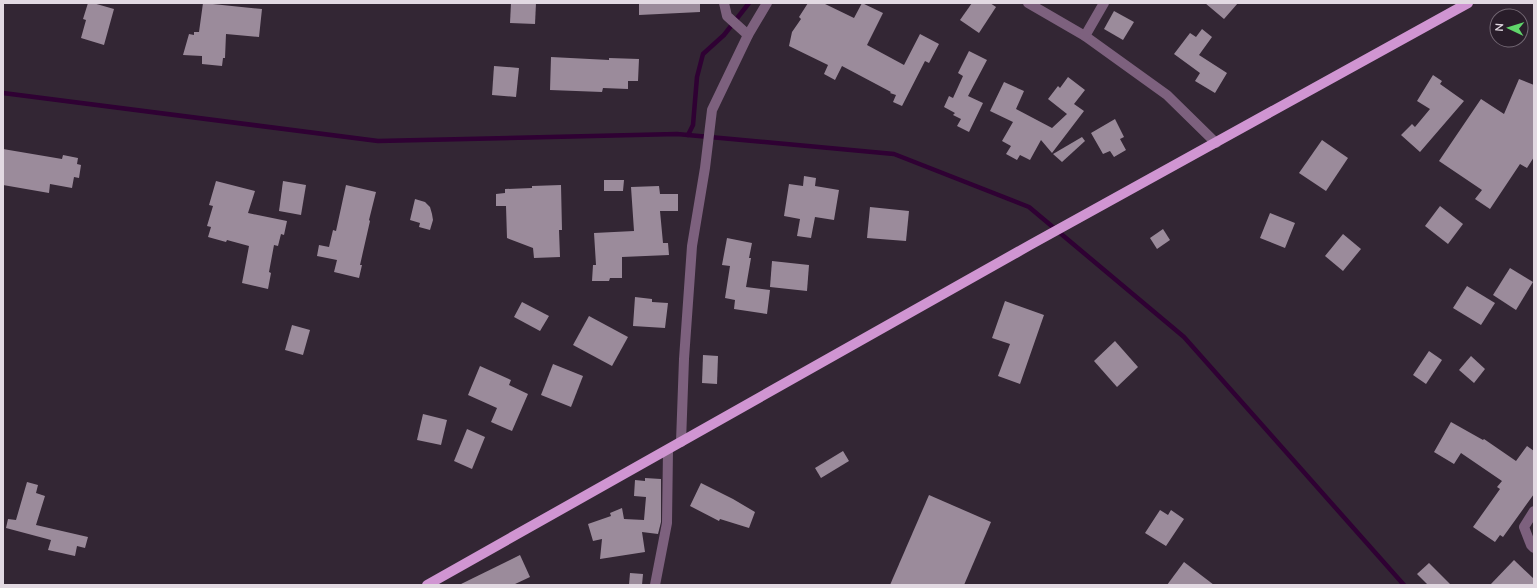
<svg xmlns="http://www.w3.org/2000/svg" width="1537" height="588" font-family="Mulish,sans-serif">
  <rect width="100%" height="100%" fill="#332634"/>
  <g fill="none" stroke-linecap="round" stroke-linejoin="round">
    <g stroke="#2f0133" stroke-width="4.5">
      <path d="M3,93l375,48 299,-7 217,20 135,53 155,130 220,248"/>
      <path d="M688,135l5,-10 4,-48 6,-23 21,-19 25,-32"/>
    </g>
  </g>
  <g fill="#9b8b9b">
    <path d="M88,3h5l21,6 -10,36 -23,-7 5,-18 -3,-1z"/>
    <path d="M203,3l59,6 -3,28 -33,-3 -1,24h-2l-1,8 -20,-2v-8l-19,-1 6,-21 5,1v-3h5z"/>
    <path d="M511,3h25l-1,21 -25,-1z"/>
    <path d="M639,3h61v9l-61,3z"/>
    <path d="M808,3h15l31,15 8,-15 21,10 -16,32 37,20 16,-31 19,10 -10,19 -4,-2 -23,45 -9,-4 3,-7 -6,-2 1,-1 -49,-26 -7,14 -11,-6 4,-9 -39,-19 3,-14 9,-13 -2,-2z"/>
    <path d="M972,3h18l6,4 -17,26 -19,-13z"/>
    <path d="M1205,3h33l-14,16z"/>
    <path d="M1114,11l20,11 -11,18 -19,-11z"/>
    <path d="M1202,29l10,8 -13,18 28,18 -12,20 -20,-12 5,-8 -26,-19 16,-21 6,4z"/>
    <path d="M969,51l18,9 -19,36 15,7 -14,29 -12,-6 4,-7 -8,-4 2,-2 -11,-6 5,-11 4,2 10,-22 -5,-3z"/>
    <path d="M551,57l58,3v-2l30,1 -1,22h-10v8l-25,-1 -1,4 -52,-2z"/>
    <path d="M494,66l25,2 -3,29 -24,-2z"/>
    <path d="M1433,75l9,6 -2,3 24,17 -44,51 -19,-17 11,-11 3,3 15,-18 -13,-8z"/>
    <path d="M1068,77l17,13 -11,14 10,7 -32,42 -11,-13 -11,20 -10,-5 -3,5 -11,-6 5,-8 -9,-5 11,-19 -23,-11 14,-29 20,9 -8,18 36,19 15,-14 -19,-15 10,-13 2,2z"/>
    <path d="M1519,79l15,6v72l-7,11 -7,-4 -30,45 -15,-10 7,-9 -43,-29 42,-62 23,15z"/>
    <path d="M1115,119l9,18 -4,2 6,11 -12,7 -4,-6 -7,3 -12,-21z"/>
    <path d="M1082,137l3,4 -23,21 -9,-8z"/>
    <path d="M1322,140l26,18 -22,33 -27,-18z"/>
    <path d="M3,149l59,10 1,-4 15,3 -1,6 4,1 -2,13 -5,-1 -2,11 -22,-4 -1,9 -46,-8z"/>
    <path d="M804,176l12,2 -1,8 24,4 -5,30 -19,-3 -4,21 -14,-2 3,-17 -16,-3 5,-32 14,2z"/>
    <path d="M604,180h20l-1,11h-19z"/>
    <path d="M216,181l39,10 -7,22 39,8 -3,14 -3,-1 -3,12 -4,-1 -5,27 2,1 -3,16 -26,-6 7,-37 -22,-6 -1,2 -18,-5 3,-10 -4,-1 6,-20 -4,-1z"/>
    <path d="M283,181l23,4 -5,30 -22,-4z"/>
    <path d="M346,185l30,7 -7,28 1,1 -10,44h2l-3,13 -25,-6 3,-12 -20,-4 2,-11 10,2 4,-17 3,1z"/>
    <path d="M561,185l1,45h-3l1,27 -26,1 -1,-10 -26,-10 -1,-32h-10v-12l9,-1v-4l27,-1v-2z"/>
    <path d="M659,186l1,8h18v17h-18l3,32h5l1,12 -47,2v21h-12l-1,3h-17l1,-16h3l-2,-32 40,-2 -3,-44z"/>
    <path d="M415,199l10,3 5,5 2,7 1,6 -3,10 -11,-3 1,-4 -10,-3z"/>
    <path d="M1440,206l23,18 -15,20 -23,-18z"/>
    <path d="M870,207l39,4 -3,30 -39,-3z"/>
    <path d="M1270,213l25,10 -10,25 -25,-10z"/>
    <path d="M1163,229l7,11 -13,9 -7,-11z"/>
    <path d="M1343,234l18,15 -18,22 -18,-15z"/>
    <path d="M727,238l25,5 -3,15h2l-5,29 24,3 -3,24 -33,-5 1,-9 -10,-2 5,-32 -8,-1z"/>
    <path d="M772,261l37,4 -2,26 -37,-4z"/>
    <path d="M1510,268l23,14 -17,28 -23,-15z"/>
    <path d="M1467,286l28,17 -14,22 -28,-17z"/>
    <path d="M635,297l17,2v3l16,1 -3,25 -32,-2z"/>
    <path d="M1005,301l39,14 -24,69 -22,-8 12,-32 -18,-6z"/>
    <path d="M522,302l27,14 -9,15 -26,-14z"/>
    <path d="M589,316l39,21 -16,29 -39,-21z"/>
    <path d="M292,325l18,5 -7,25 -18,-5z"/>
    <path d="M1115,341l23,26 -21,20 -23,-26z"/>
    <path d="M1429,351l13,9 -16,24 -13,-9z"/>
    <path d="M703,355l15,1 -1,28 -15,-1z"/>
    <path d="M1471,356l14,13 -11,14 -15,-13z"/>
    <path d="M553,364l30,12 -12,31 -30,-12z"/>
    <path d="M480,366l31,14 -2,5 19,9 -16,37 -21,-9 6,-14 -29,-13z"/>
    <path d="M423,414l24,6 -6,25 -24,-5z"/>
    <path d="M1451,422l32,18 1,-1 32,22 11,-15 7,5v43l-31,43 -3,-2 -5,7 -22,-15 27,-38 -3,-2 5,-6 -41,-28 -7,11 -20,-12z"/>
    <path d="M467,429l18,8 -13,32 -18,-8z"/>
    <path d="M843,451l6,10 -28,17 -6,-10z"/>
    <path d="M645,478l16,1v43l-3,12 -16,-2 3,20 -45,7 2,-20 -9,2 -5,-17 23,-8 -1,-3 12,-5 2,11 20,1 2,-23 -12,-1 1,-16 10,1z"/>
    <path d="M27,482l11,3 -2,8 9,3 -9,29 52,12 -3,11 -8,-2 -2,10 -27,-6 3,-10 -45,-12 2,-9 8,1z"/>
    <path d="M701,483l32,16 22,13 -6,16 -29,-9 -1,2 -29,-15z"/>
    <path d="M929,495l62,27 -27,63h-74z"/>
    <path d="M1160,510l8,5 3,-5 13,9 -18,27 -21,-13z"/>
    <path d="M520,555l10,22 -17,8h-54z"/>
    <path d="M1514,560l20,19v6h-44z"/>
    <path d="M1184,562l30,23h-47z"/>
    <path d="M1429,563l22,22h-23l-11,-11z"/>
    <path d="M630,573l13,1 -1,11h-13z"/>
  </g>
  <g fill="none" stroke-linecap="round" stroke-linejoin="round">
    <g stroke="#7d617e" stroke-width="10">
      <path d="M724,3l3,13 21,19"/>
      <path d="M1028,3l57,33 82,59 49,48"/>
      <path d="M1085,36l19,-33"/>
      <path d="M681,442l3,-83 8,-113 13,-78 7,-58 36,-75 19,-32"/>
      <path d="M1534,511l-10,16 7,18 3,3"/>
      <path d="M655,585l12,-62 1,-73"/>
    </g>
    <path stroke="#d095d2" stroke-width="10" d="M427,585l603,-340 438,-242"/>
  </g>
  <rect width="1537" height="588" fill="none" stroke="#e2d9e2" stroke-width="8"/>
  <g transform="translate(1509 28) rotate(274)"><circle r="19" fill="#291d2a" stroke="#736874"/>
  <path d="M0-3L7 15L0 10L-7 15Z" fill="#60d56b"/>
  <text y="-6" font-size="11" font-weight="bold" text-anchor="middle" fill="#e2d9e2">N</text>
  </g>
</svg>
